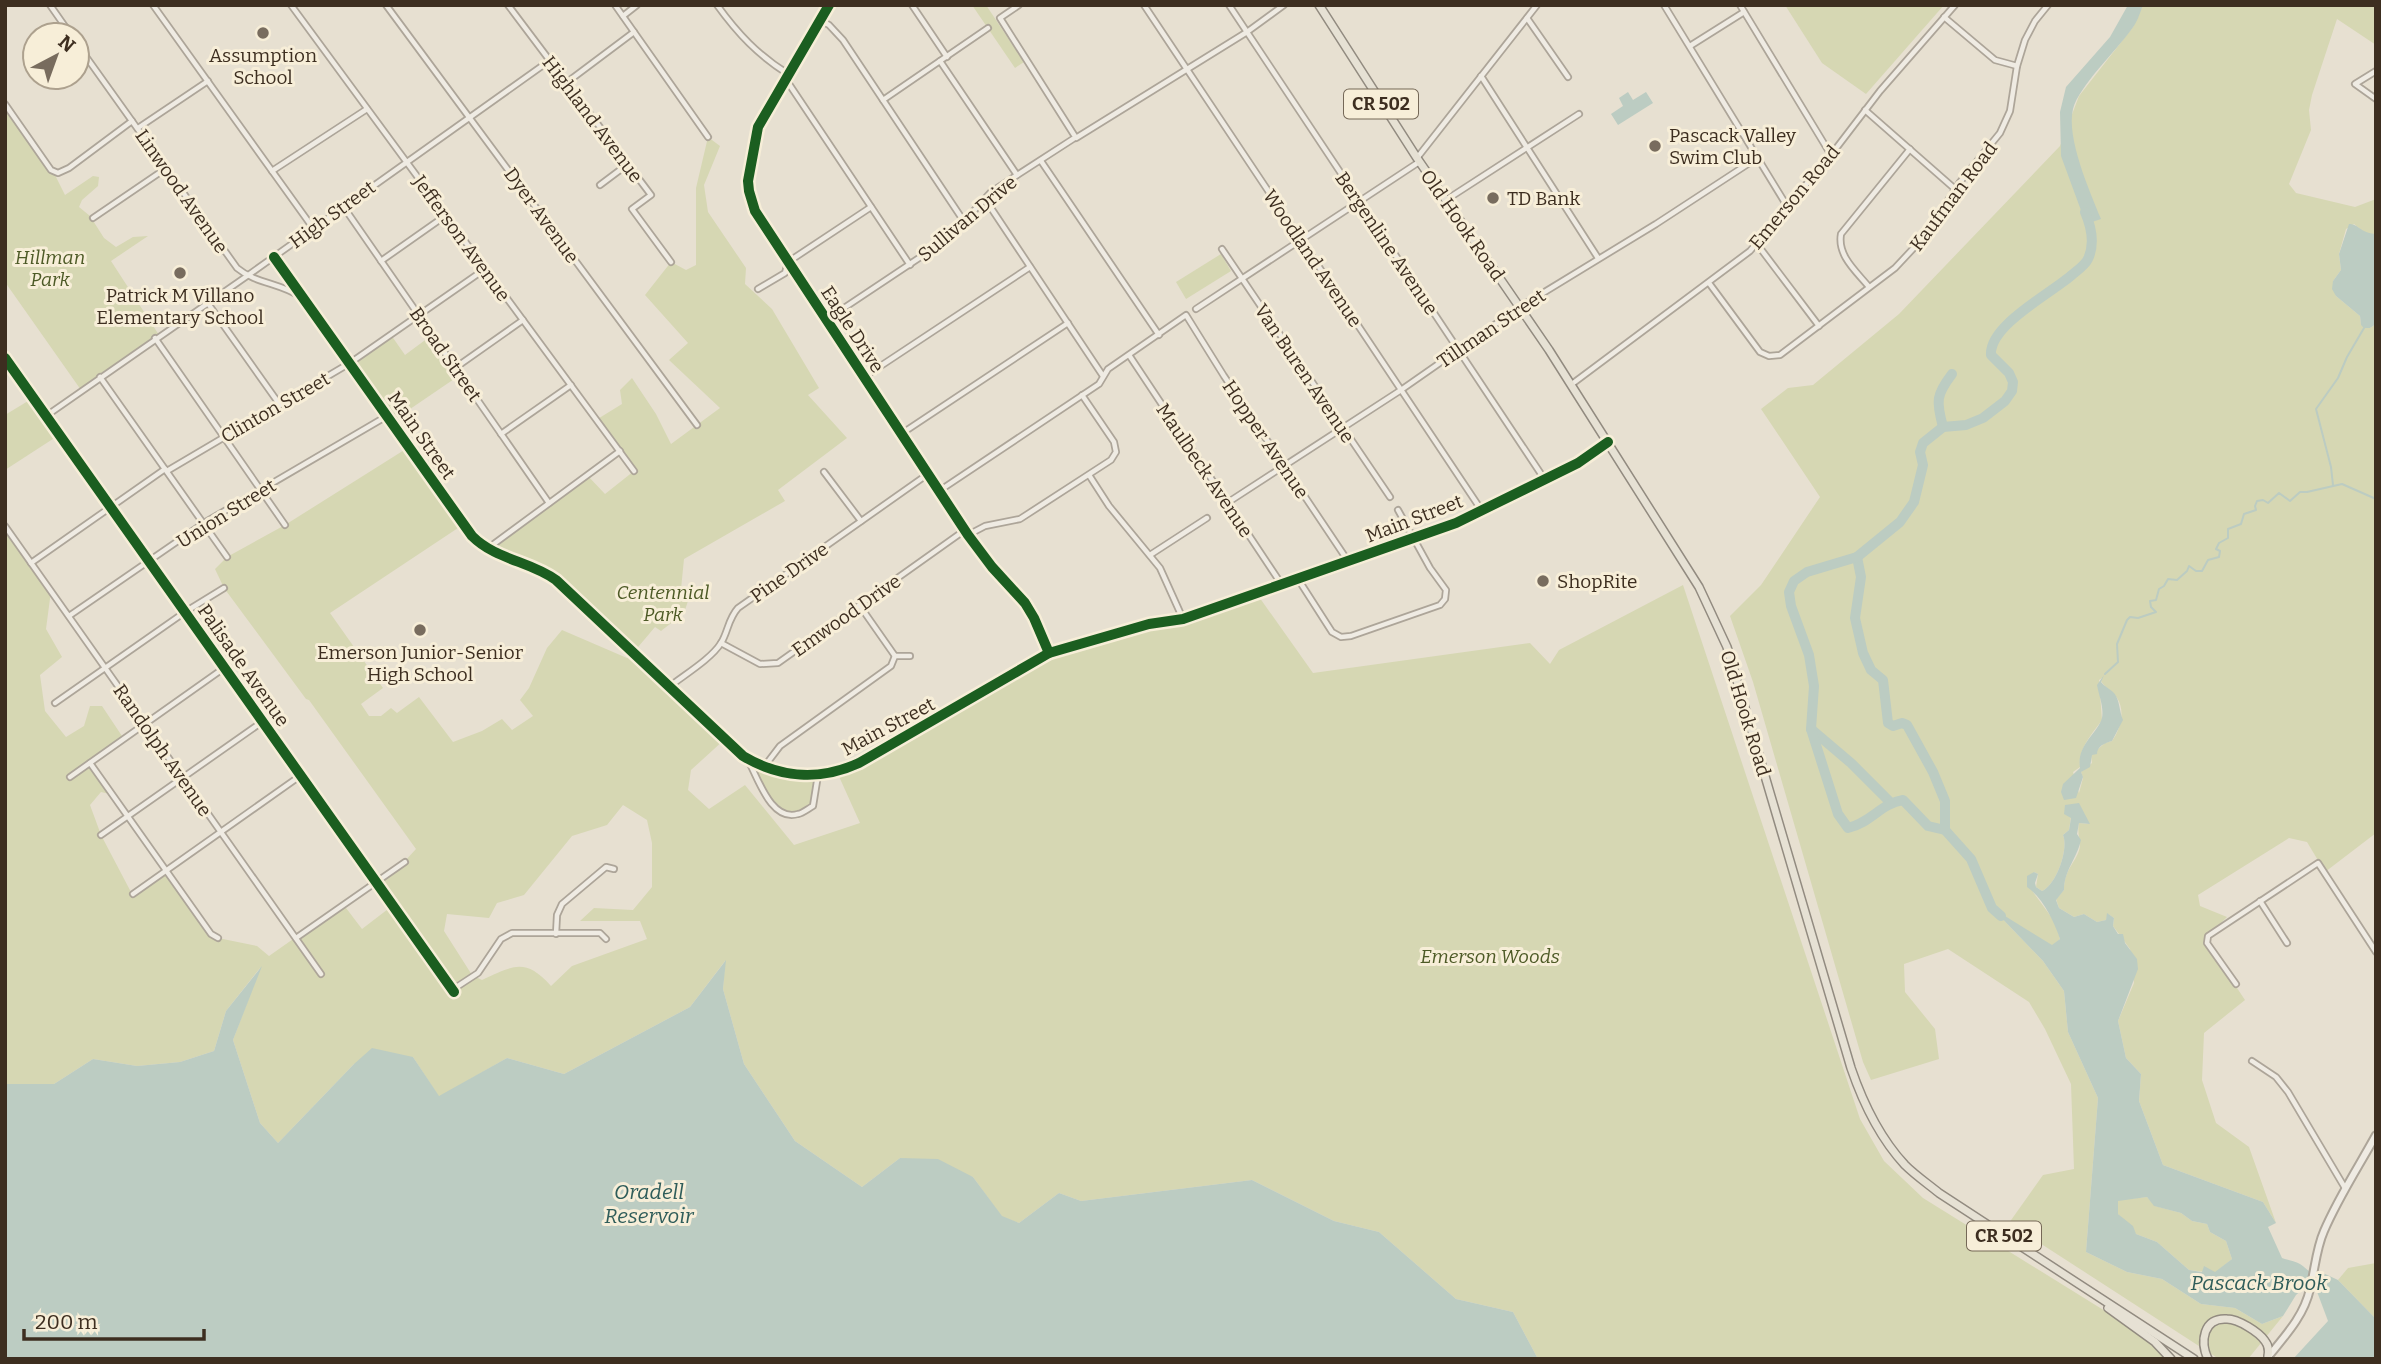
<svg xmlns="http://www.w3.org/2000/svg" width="2381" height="1364" font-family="Bitter,serif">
  <rect width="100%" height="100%" fill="#e7e0d1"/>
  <g fill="#d6d7b3" fill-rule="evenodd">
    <path d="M972,5h14l38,57 -9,6z"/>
    <path d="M1785,5h159l-78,89 -44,-31z"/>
    <path d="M2143,5h233v40l-39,-26 -25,76 -3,15 2,20 -22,54 7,9 59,14 21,-8v35h-10l-12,-10 -8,5 -7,25 2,16 -8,11 3,15 24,20 1,9 9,3 6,-4v509l-51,39 -18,-30 -18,-4 -91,57 2,11 27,11 -19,19 -1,7 38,57 -41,33 -2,47 14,43 33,24 27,76 -13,-21 -100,-37 -24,-64 2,-27 -15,-16 -8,-37 16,-38 -4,-34 -17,-23 1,-8 -6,-4 -2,6 -9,2 -13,-8 -10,3 -15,-9 -3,-9 8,-9c0,-22 14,-29 16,-44 0,-7 -3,-14 -1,-23l11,1 -19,-7 -2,13 -6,5c6,14 -7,50 -21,56l-6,-4 2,-13 -4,-2 -1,20 22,30 5,17 -8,7 -57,-35 48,50 21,30 4,41 30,66 -12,154 41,20 35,7 39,25 34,4 27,16 21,-8 -35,43h-29l-210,-136 34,-48 31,-6 -3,-85 -26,-55 -16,-27 -81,-53 -44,15 1,28 30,37 4,30 -68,21 -8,-18 -110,-380 -23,-66 31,-31 59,-88 -59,-88 27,-21 25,-3 86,-71 161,-168 19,-50 54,-69zM2102,678l-1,3c4,7 12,11 16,17 9,13 3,32 -5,43l-7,2 -14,12 1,8 -11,9 2,6 -4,15 -6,-21 7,-5c-2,-18 12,-33 22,-47l-3,-40z"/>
    <path d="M5,106l49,67 11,22 28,-19 6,1 -1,9 -16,14 -3,7 11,9 14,22 12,9 17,-10 15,-1 -37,25 48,74 -78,55 -76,-108z"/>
    <path d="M708,137l12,9 -16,39 4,27 38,56 -1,16 27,25 47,79 -11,7 39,43 -69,52 7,11 -101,58 -3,30 7,12 -4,12 -23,18 -6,-4 -22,26 91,87 -33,30 -3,20 21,19 36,-24 49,60 66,-22 -23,-51 23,-9 200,-114 89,-25 34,-5 74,-25 56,79 217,-30 20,21 9,-14 124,-65 177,534 24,42 39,37 232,144 16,17h-633l-25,-47 -57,-13 -77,-67 -45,-11 -82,-41 -171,21 -22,-8 -40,30 -17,-6 -29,-40 -73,-19 -38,29 -67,-46 -51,-77 -21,-75 2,-28 -35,46 -126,67 -57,-16 -68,39 -26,-40 -59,7 -76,79 -18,-20 -27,-83 27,-72 -34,43 -12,40 -34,11 -43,4 -44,-7 -39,25h-49v-558l46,65 -5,38 16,28 -22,18 5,36 21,26 18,-11 6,-20h12l22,33 -33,23 23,33 -13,-3 -11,13 11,30 31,59 35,-24 44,64 7,4 39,8 12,10 74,-52 19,25 30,-23 -17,-24 29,-20 12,-13 -107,-149 -3,-1 -82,-111 -9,-19 12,-12 58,-32 124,-78 57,82 -8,-1 -128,85 53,75 -22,16 8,12h12l10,-8 6,5 22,-16 34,45 29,-11 20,-12 10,11 21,-14 -13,-16 9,-12 18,-40 15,-18 65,28 5,-5 -76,-73 -69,-31 100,-74 18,19 29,-23 -38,-51 26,-16 -2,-14 12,-12 24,36 15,30 49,-36 -51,-48 19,-17 -43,-48 26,-33 15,8 10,-5v-77zM623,805l24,15 5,23v44l-19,23 -39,-2 -14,13h60l7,18 -75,27 -21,20c-26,-29 -38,-20 -69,-6l-10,-5 -28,-44 3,-17 42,4 8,-15 27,-8 48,-59 35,-11z"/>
    <path d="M1221,254l10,17 -45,28 -10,-17z"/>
    <path d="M391,335l14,20 27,-20 28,40 -69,47 -41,-59z"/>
    <path d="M33,398l26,37 -54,35v-55z"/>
    <path d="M748,759l25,11 45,5 -5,31c-4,2 -10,7 -15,8 -28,5 -40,-35 -50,-55z"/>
    <path d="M2147,1197l8,9 26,7 11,8 15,3 3,8 16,9 6,18 -17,14 -26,-3 -32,-28 -21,-8 -18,-20v-14z"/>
    <path d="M2376,1263v56l-38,-39 10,-12z"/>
  </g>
  <g fill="#bcccc2" fill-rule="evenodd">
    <path d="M2128,5h15c-3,8 -6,18 -12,25 -15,21 -52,56 -58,79 -7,29 17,83 28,110l-15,5 -25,-68 -1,-44 6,-25 44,-50z"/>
    <path d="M1628,92l5,8 13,-8 7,11 -35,22 -7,-11 12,-8 -4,-8z"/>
    <path d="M2349,224c10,0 11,9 27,10v90l-6,4h-6l-3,-3 -1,-9 -24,-20 -4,-7 1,-8 8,-11 -2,-16z"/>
    <path d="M2104,675l-3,7c4,5 8,6 13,11 6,7 5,18 9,27l-11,21c-7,2 -15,5 -15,13l-5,1 -2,12 -9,5 2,5 -7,21 -12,2 -3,-8 2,-8 17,-16c-4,-23 18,-35 22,-50 2,-11 -3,-22 -5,-33z"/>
    <path d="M2079,803l11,21 -11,-1 -2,11 4,6c-4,18 -17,31 -17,50l-8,10 3,8 15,9 10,-3 13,8 9,-2 1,-7 7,5 -1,8 5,8h5l2,9 12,16 1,10 -20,52 8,37 15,16 -2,27 24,64 100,37 13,21 -8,4 14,31c5,2 13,3 18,6 9,6 11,12 23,9l15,7 38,39v40h-83l35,-38 -12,-32 -11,-2 -9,8 -13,21 -21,8 -27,-16 -34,-4 -39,-25 -35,-7 -41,-20 12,-154 -30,-66 -4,-41 -21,-30 -51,-53 60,37 8,-6c-6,-18 -17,-41 -33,-52v-11l7,-4 4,2 -3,9 1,4 6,4c14,-6 27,-42 21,-56l6,-5 2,-12 -7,-4 1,-9zM2147,1197l7,9 27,7 11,8 15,3 3,8 16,9 6,18 -17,13 -11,-6 -2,6 -13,-2 -32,-28 -21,-8 -3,-8 -15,-12v-13z"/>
    <path d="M726,960l-3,29 21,75 51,77 67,46 38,-29 38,1 35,18 29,39 17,7 40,-30 22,8 171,-21 82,41 45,11 77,67 57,13 25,47h-1533v-275h49l39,-25 44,7 43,-4 34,-11 12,-40 36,-45 -29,74 27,83 18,20 76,-79 18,-16 41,9 26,39 68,-38 57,16 126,-67z"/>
  </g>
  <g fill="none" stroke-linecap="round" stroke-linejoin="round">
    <g stroke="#bcccc2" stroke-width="2">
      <path d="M2333,485l-2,-18 -15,-58 22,-31 9,-21 17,-29"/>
      <path d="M2105,674l13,-12 -1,-18 10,-24 3,-3 8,1 18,-6 -5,-5 -1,-6 6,-1 3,-11 5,-3 4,-7 9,1 10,-9 2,-5 7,5h6l6,-11 11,-3 1,-6 -4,-2 3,-6 9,-5v-9l13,-5 3,-10 12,-4 -1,-4 2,-5 6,-1 5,3 11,-10 11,8 10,-9h7l35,-8 34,15"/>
    </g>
    <g stroke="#bcccc2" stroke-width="10">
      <path d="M1943,427c-7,-26 -7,-32 9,-53"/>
      <path d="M1857,557l4,20 -6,41 8,35 8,17 12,10 5,43 5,3 9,-3 5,2 26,47 12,29v29"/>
      <path d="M1811,729l40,34 39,39"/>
      <path d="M2001,916l-9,-8 -21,-49 -26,-29 -17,-4 -25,-26c-23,4 -31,22 -55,28l-10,-14 -27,-85 3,-43 -5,-31 -18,-49 -2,-14 5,-11 13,-9 50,-15 43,-35 14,-20 9,-37 -3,-13 3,-9 20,-16 23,-2 17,-7 22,-17 7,-10 1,-9 -4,-9 -18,-18c-2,-30 61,-62 82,-81 5,-4 12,-9 15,-15 7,-15 3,-33 -3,-47"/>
    </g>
    <defs>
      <g id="minor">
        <path d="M50,5l21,30"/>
        <path d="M153,5l160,223"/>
        <path d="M291,5l343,466"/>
        <path d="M386,5l311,420"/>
        <path d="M508,5l143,190 -19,14 39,53"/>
        <path d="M615,5l93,132"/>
        <path d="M717,5c21,29 41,50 71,69"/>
        <path d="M829,5l-71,122 -10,54 1,10 6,20 213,324 24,32 33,36 9,15 15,35"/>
        <path d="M912,5l35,52"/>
        <path d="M1019,5l-19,13 76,120 171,-106 37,-27"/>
        <path d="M1144,5l338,506"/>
        <path d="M1229,5l316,475"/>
        <path d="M1664,5l123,201"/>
        <path d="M1740,5l91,150"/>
        <path d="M623,16l14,-11"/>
        <path d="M1944,17l51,43 22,6"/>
        <path d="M1527,18l41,59"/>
        <path d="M820,20l9,5 14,15 122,183"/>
        <path d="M77,44l160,224c19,16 44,15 64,29"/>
        <path d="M1690,46l54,-34"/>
        <path d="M940,61l77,114"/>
        <path d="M2376,71l-21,13 21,15"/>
        <path d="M1481,76l117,182"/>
        <path d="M785,78l125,187"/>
        <path d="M566,83l68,-51"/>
        <path d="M883,100l105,-72"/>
        <path d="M5,104l46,66 7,3 11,-5 63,-47"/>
        <path d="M1865,110l90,79"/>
        <path d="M138,128l70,-47"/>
        <path d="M1417,158l120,-153"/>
        <path d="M1041,161l118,174"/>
        <path d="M272,171l95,-62"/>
        <path d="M600,185l28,-21"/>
        <path d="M985,199l118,177"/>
        <path d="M1446,200l133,-86"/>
        <path d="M343,206l206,297"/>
        <path d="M93,218l72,-49"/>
        <path d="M1757,244l62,82"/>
        <path d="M1222,249l168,248"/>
        <path d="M274,257l198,279c24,24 58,25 84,44l187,176c37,22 77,25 116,7l190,-110 100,-29 34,-5 273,-96 122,-60 30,-21"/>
        <path d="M381,261l64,-45"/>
        <path d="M1709,283l51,69 9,4 11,-1 115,-87 29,-31 36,-55 40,-49 10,-22 7,-45 8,-26 10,-19 13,-16"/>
        <path d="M1869,287c-12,-15 -32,-31 -28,-53l69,-85"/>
        <path d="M758,289l27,-16 3,-11 83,-55"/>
        <path d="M207,302l73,103"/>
        <path d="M1196,309l223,-147"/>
        <path d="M826,320l123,-82 42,-46 82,-53"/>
        <path d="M155,338l130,187"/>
        <path d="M1129,355l153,230"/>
        <path d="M5,358l449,634"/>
        <path d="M455,368l68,-48"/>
        <path d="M100,377l127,180"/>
        <path d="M864,377l166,-110"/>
        <path d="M1572,384l178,-133 81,-96 49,-64 75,-86"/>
        <path d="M46,416l201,-140 302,-215"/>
        <path d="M501,434l70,-49"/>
        <path d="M901,434l167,-111"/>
        <path d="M167,471l183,-108 135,-94"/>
        <path d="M824,472l37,49"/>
        <path d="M1089,475l20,31 51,62 23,51"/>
        <path d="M939,491l160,-107 9,-15 78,-54 38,61 124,185"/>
        <path d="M1227,503l174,-113 119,-83 136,-83 101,-66"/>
        <path d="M5,526l316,448"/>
        <path d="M968,535l17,-9 35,-7 91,-59 5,-8 -2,-10 -32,-47"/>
        <path d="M487,549l133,-98"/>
        <path d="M1150,555l57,-37"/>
        <path d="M31,563l134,-94"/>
        <path d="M1298,579l34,53 9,5 10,-1 89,-31 5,-6 1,-9 -16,-22 -32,-58"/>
        <path d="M860,606l35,50"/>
        <path d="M69,616l135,-93 183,-107"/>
        <path d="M721,643l39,21 18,-1 187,-133"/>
        <path d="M895,656h15"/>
        <path d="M669,687c15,-12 42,-28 52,-44 7,-11 7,-24 17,-35l190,-134"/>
        <path d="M55,703l130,-91 39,-24"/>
        <path d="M748,760c10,18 23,62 50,54 5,-1 11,-6 15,-8l5,-31"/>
        <path d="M90,763l121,171 7,4"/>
        <path d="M764,767l16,-21 111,-80 4,-10"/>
        <path d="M70,777l154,-109"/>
        <path d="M101,835l161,-113"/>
        <path d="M133,894l167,-118"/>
        <path d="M2260,901l27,42"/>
        <path d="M556,934l1,-19 5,-11 44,-37 8,2"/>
        <path d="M296,938l109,-76"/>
        <path d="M2236,984l-29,-41 1,-7 110,-73 58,89"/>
        <path d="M452,990l26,-17 23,-34 11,-6h88l6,6"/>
        <path d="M2252,1061l24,16 12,15 57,96"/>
      </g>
      <path id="tertiary" d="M2268,1357c17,-21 36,-41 42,-68 5,-20 6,-40 14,-58 14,-33 35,-65 52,-96"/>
      <g id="primary">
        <path d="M1319,5l98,153 132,192 150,237 28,60 124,421c12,35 28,69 54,97 10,10 23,19 34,28l255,166"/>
        <path d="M2108,1308l47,34 16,17"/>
        <path d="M2208,1359c-8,-17 -5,-42 19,-40 11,0 32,13 38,22 4,5 4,10 3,15"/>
      </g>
    </defs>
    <use href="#minor" stroke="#ada599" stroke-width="8"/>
    <use href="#tertiary" stroke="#ada599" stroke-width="10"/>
    <use href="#primary" stroke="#928b80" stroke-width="10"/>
    <use href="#minor" stroke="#efebe3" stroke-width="4.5"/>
    <use href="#tertiary" stroke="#efebe3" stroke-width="6"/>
    <use href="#primary" stroke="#e6e1d4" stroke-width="7"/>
    <defs>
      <g id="cycleway">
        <path d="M829,5l-71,122 -10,54 1,10 6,20 213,324 24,32 33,36 9,15 15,35"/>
        <path d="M274,257l198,279c24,24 58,25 84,44l187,176c37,22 77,25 116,7l190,-110 100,-29 34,-5 273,-96 122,-60 30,-21"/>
        <path d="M5,358l449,634"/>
      </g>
    </defs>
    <use href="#cycleway" stroke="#f7eed8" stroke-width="15"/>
    <use href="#cycleway" stroke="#1b5e20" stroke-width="10"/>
  </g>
  <g fill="#786c5e" stroke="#f7eed8" stroke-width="2.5">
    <circle cx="263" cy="33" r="7"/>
    <circle cx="1655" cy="146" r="7"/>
    <circle cx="1493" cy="198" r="7"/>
    <circle cx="180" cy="273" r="7"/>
    <circle cx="1543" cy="581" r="7"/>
    <circle cx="420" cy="630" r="7"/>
  </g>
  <g text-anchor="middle" stroke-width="6" stroke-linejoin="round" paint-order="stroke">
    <g fill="#f7eed8" stroke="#756857" stroke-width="2">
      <rect x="1344" y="89.5" width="74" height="29" rx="5"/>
      <rect x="1967" y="1221.5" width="74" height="29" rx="5"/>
    </g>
    <g font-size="18" font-weight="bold" fill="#3d2e20">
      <text x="1381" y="110">CR 502</text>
      <text x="2004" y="1242">CR 502</text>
    </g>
    <g font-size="19" fill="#3d2e20" stroke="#f7eed8">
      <text x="263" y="62">Assumption<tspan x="263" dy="22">School</tspan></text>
      <text x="1669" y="142" text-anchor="start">Pascack Valley<tspan x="1669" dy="22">Swim Club</tspan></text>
      <text x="1507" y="205" text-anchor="start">TD Bank</text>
      <text x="180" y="302">Patrick M Villano<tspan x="180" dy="22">Elementary School</tspan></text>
      <text x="1557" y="588" text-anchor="start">ShopRite</text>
      <text x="420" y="659">Emerson Junior-Senior<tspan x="420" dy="22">High School</tspan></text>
    </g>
    <g font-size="19" fill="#3d2e20" stroke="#f7eed8">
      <text transform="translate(593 119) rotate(53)" y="7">Highland Avenue</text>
      <text transform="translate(182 191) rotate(55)" y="7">Linwood Avenue</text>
      <text transform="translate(1953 196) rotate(-53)" y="7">Kaufman Road</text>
      <text transform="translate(1794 197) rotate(-50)" y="7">Emerson Road</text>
      <text transform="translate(332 214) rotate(-36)" y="7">High Street</text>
      <text transform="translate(542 215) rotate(54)" y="7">Dyer Avenue</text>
      <text transform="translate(967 218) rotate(-40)" y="7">Sullivan Drive</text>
      <text transform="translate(1463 225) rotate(55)" y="7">Old Hook Road</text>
      <text transform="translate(462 238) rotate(54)" y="7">Jefferson Avenue</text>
      <text transform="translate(1387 243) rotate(56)" y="7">Bergenline Avenue</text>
      <text transform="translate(1313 258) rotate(56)" y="7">Woodland Avenue</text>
      <text transform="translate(1491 328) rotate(-34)" y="7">Tillman Street</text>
      <text transform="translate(853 329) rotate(57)" y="7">Eagle Drive</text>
      <text transform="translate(446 354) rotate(55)" y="7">Broad Street</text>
      <text transform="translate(1305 373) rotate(56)" y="7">Van Buren Avenue</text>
      <text transform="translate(275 407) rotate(-30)" y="7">Clinton Street</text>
      <text transform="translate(422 435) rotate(55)" y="7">Main Street</text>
      <text transform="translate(1266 439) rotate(56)" y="7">Hopper Avenue</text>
      <text transform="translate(1205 470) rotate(56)" y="7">Maulbeck Avenue</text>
      <text transform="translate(226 513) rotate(-32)" y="7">Union Street</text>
      <text transform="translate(1414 518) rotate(-21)" y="7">Main Street</text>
      <text transform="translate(789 572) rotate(-35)" y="7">Pine Drive</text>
      <text transform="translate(846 615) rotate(-35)" y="7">Emwood Drive</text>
      <text transform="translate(244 665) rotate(55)" y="7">Palisade Avenue</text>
      <text transform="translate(1746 713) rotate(73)" y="7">Old Hook Road</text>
      <text transform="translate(888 726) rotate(-28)" y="7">Main Street</text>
      <text transform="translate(163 750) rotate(55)" y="7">Randolph Avenue</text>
    </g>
    <g font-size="19" font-style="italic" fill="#4d5a26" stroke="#f7eed8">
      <text x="50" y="264">Hillman<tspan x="50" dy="22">Park</tspan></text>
      <text x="663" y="599">Centennial<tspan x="663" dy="22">Park</tspan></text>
      <text x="1490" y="963">Emerson Woods</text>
    </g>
    <g font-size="21" font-style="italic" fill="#2f5d5a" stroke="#f7eed8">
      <text x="649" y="1199">Oradell<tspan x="649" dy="24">Reservoir</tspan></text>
      <text x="2259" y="1290">Pascack Brook</text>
    </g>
  </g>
  <rect width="2381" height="1364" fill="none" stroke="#3d2e20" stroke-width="14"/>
  <g transform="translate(56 56) rotate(41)"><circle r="33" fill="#f7eed8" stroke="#ada18e" stroke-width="2"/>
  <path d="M0-5L12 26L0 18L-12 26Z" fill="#786c5e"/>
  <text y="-10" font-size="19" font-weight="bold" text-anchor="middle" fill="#3d2e20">N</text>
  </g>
  <path d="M24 1329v10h180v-10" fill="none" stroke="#3d2e20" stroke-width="3.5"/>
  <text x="35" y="1329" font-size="21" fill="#3d2e20" stroke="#f7eed8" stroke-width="5" paint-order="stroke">200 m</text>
</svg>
